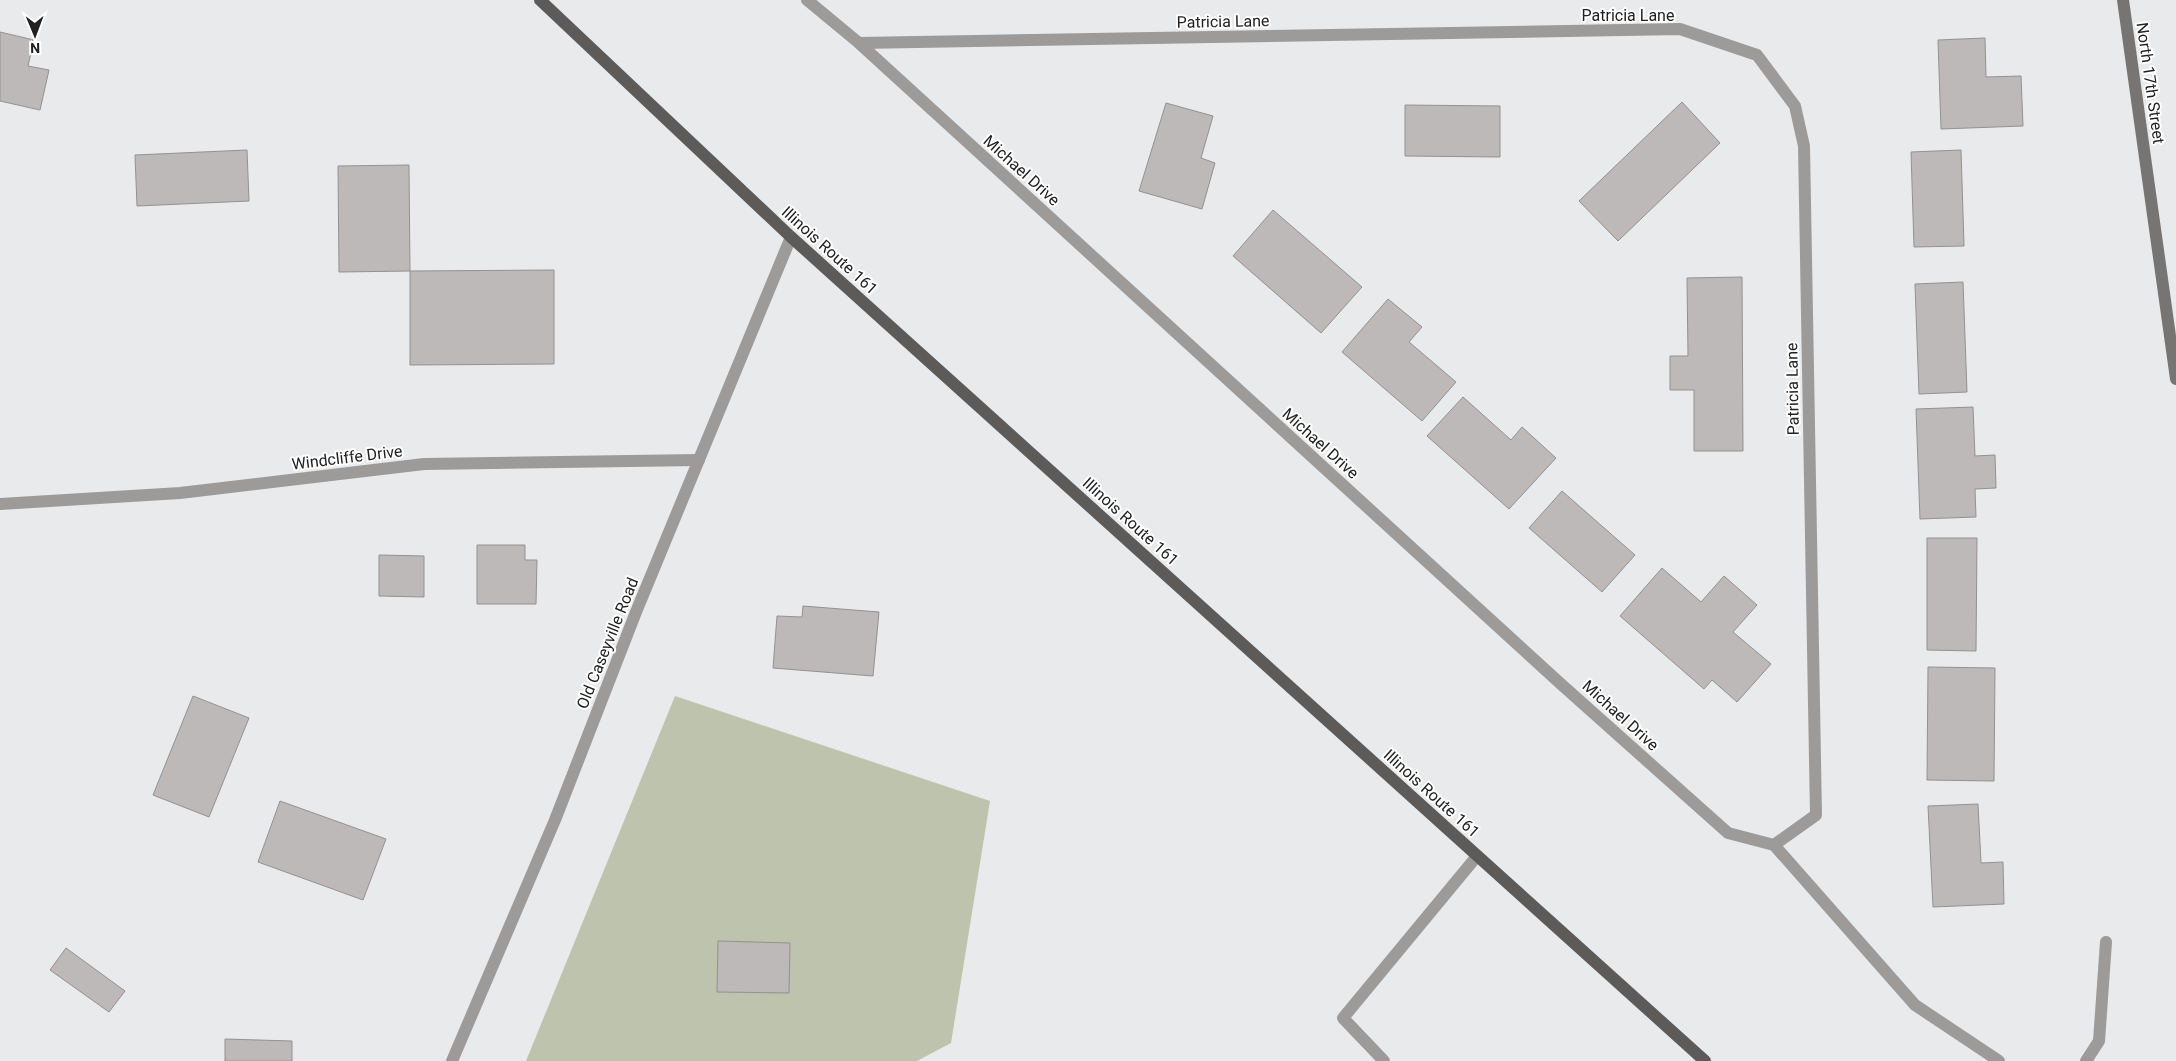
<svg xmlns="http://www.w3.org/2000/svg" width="2176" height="1061" font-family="Roboto,sans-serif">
  <rect width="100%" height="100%" fill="#e9eaec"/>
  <path fill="#bec3ad" d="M675,696l315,105 -39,242 -34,18h-391z"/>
  <g fill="#bcb9b8" stroke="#949191">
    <path d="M0,32l34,8 -6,26 21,4 -9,40 -40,-9z"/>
    <path d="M1985,38l1,39 35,-1 2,50 -82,3 -3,-89z"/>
    <path d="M1682,102l38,41 -102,98 -39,-40z"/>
    <path d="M1166,103l47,13 -12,42 14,5 -13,46 -63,-18z"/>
    <path d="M1405,105l95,1v51l-95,-1z"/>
    <path d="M247,150l2,51 -112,5 -2,-51z"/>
    <path d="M1961,150l3,96 -50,1 -3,-95z"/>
    <path d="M409,165l1,106 -71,1 -1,-106z"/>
    <path d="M1273,210l89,77 -41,46 -88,-77z"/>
    <path d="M554,270v94l-144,1v-94z"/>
    <path d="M1742,277l1,174h-49v-61h-24v-34h18l-1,-78z"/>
    <path d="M1963,282l4,110 -48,2 -4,-110z"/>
    <path d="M1388,299l34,28 -13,15 47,40 -34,39 -80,-69z"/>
    <path d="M1463,397l48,43 11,-13 34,31 -47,51 -82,-73z"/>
    <path d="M1973,407l2,49 20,-1 1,33 -21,1 1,28 -56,2 -4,-110z"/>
    <path d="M1562,491l73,64 -33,37 -73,-64z"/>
    <path d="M1927,538h50l-1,113 -49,-1z"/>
    <path d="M477,545h48v15h12l-1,44h-59z"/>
    <path d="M379,555l45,1v41l-45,-1z"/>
    <path d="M1662,568l39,34 23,-26 33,29 -24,27 38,32 -34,38 -25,-22 -8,9 -84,-73z"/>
    <path d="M803,606l76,6 -6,64 -100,-8 4,-52 25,1z"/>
    <path d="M1928,667l67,1 -1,113 -67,-1z"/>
    <path d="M193,696l56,22 -40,99 -56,-22z"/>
    <path d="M280,801l106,38 -23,61 -105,-38z"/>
    <path d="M1978,804l3,59 22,-1 1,42 -71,3 -5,-101z"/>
    <path d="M718,941l72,2 -1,50 -72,-1z"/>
    <path d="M66,948l59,43 -16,21 -59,-42z"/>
    <path d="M225,1039l67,2v20h-67z"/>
  </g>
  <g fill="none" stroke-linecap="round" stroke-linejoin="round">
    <g stroke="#9c9b9a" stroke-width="12">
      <path d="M1774,845l141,160 84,56"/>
      <path d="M1384,1061l-41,-43 134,-162"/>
      <path d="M2086,1061l13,-20 7,-99"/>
    </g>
    <g stroke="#9c9b9a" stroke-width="12">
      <path d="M807,0l52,43 821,-14 77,26 38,51 9,40 12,669 -42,30 -46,-12 -166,-148 -703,-642"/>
      <path d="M0,504l180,-11 244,-29 275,-4"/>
      <path d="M452,1061l103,-241 81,-208 155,-375"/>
    </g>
    <path stroke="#777574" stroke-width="12" d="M2123,0l53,379"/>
    <path stroke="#5c5b5a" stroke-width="12" d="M540,0l251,237 914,824"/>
  </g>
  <g text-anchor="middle" stroke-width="4" stroke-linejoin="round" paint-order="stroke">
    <g font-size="16" fill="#212122" stroke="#fff">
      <text x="1628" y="21">Patricia Lane</text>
      <text transform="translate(1223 21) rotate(-1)" y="6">Patricia Lane</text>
      <text transform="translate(2151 83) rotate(82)" y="6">North 17th Street</text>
      <text transform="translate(1022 170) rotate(42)" y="6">Michael Drive</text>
      <text transform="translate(830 250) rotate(42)" y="6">Illinois Route 161</text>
      <text transform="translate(1792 389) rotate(-91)" y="6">Patricia Lane</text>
      <text transform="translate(1321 443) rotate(42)" y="6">Michael Drive</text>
      <text transform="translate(347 457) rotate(-7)" y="6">Windcliffe Drive</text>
      <text transform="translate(1131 521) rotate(42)" y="6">Illinois Route 161</text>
      <text transform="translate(607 643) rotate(-68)" y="6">Old Caseyville Road</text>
      <text transform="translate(1621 715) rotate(42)" y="6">Michael Drive</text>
      <text transform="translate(1432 793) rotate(42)" y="6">Illinois Route 161</text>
    </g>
  </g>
  <g transform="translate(35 35) rotate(179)" stroke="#ffffff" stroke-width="4" paint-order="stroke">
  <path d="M0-4L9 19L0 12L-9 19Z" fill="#212122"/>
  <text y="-8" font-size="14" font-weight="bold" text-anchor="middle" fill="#212122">N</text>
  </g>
</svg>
